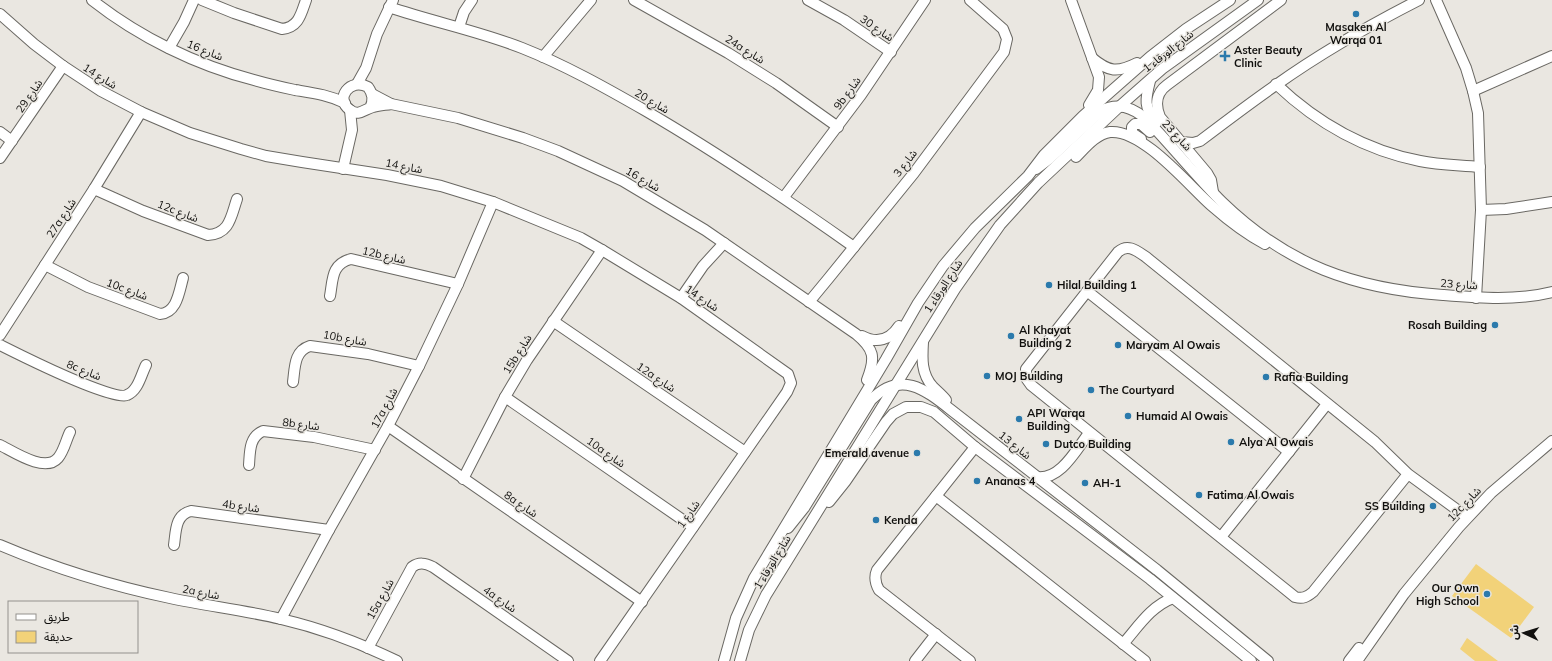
<svg xmlns="http://www.w3.org/2000/svg" width="1552" height="661" font-family="Mulish,'Noto Sans Arabic',sans-serif">
  <rect width="100%" height="100%" fill="#eae7e1"/>
  <g fill="#f2d279">
    <path d="M1476,564l58,43 -23,31 -59,-42z"/>
    <path d="M1467,638l31,23h-23l-15,-12z"/>
  </g>
  <g fill="none" stroke-linecap="round" stroke-linejoin="round">
    <defs>
      <g id="minor">
        <path d="M92,0c47,37 104,65 162,80 14,4 27,7 41,10 18,3 34,5 50,13"/>
        <path d="M202,0l32,13 48,16c17,-2 19,-15 24,-29"/>
        <path d="M634,0l94,53 48,30 62,44"/>
        <path d="M808,0l36,20 47,32"/>
        <path d="M1071,0l28,77 -1,13 -9,15"/>
        <path d="M1436,0l30,68 7,23 5,22 3,97 -5,88"/>
        <path d="M389,7c44,15 90,24 133,41 43,17 84,40 124,63 72,42 140,88 208,136"/>
        <path d="M0,14l34,30 29,22 38,25 40,21 49,21 51,16 25,7 36,6 85,13 54,11 52,16 88,36 21,12 79,48 107,76 3,9 -4,9 -187,269"/>
        <path d="M459,27l5,-15 8,-12"/>
        <path d="M169,48l15,-26 10,-22"/>
        <path d="M543,57l48,-57"/>
        <path d="M1092,58c17,14 25,15 45,5"/>
        <path d="M1150,81c-5,19 -6,26 6,42"/>
        <path d="M357,84l9,-16 11,-34 16,-34"/>
        <path d="M1276,84c40,38 89,66 144,77 19,4 40,4 60,6"/>
        <path d="M1473,91l79,-35"/>
        <path d="M372,94l19,10 67,14 65,20 35,13 65,30 82,49 151,104c18,15 20,23 11,46"/>
        <path d="M370,108c4,-8 3,-14 -2,-21 -18,-10 -34,12 -18,23 9,7 14,-1 23,-3 6,-2 12,-2 18,-3"/>
        <path d="M0,132l12,9"/>
        <path d="M1141,139l-9,-6v-6l3,-3h6l9,8"/>
        <path d="M1181,142l12,1 7,-2c25,-19 50,-38 76,-56 45,-32 94,-60 143,-85"/>
        <path d="M1076,157c9,-9 20,-23 34,-25 33,-3 79,54 102,74 16,14 34,28 53,38"/>
        <path d="M0,158l63,-92"/>
        <path d="M343,169l9,-39 -2,-20"/>
        <path d="M1036,169l13,-10 52,-48c17,-9 31,-4 45,8 26,27 50,57 76,83 65,63 133,87 221,93 37,3 73,6 109,-3"/>
        <path d="M94,189l49,22 65,24c22,-1 23,-19 29,-36"/>
        <path d="M1213,192l-2,-12 -4,-7 -47,-56c-5,-12 -4,-24 7,-32l114,-85"/>
        <path d="M784,197l77,-102 64,-95"/>
        <path d="M1481,210l25,-1 46,-7"/>
        <path d="M45,265l43,22 72,27c17,-1 19,-22 23,-36"/>
        <path d="M1087,291l202,161"/>
        <path d="M330,296c3,-16 1,-32 21,-37l107,25"/>
        <path d="M681,298l22,-32 21,-23"/>
        <path d="M809,302l19,-23 86,-106 90,-121 3,-13 -4,-10 -33,-29"/>
        <path d="M553,321l192,131"/>
        <path d="M0,335l94,-146 47,-77"/>
        <path d="M862,336c15,8 28,4 37,-10"/>
        <path d="M923,342c-1,16 -2,32 10,45 4,4 9,8 13,13"/>
        <path d="M0,345c18,9 113,57 127,50 11,-4 14,-20 19,-30"/>
        <path d="M293,382c2,-15 1,-31 17,-36l58,8 51,12"/>
        <path d="M505,397l188,130"/>
        <path d="M388,426l254,176"/>
        <path d="M0,445c14,7 45,28 58,13 6,-7 8,-18 12,-26"/>
        <path d="M249,465c1,-13 0,-28 14,-34l51,6 61,13"/>
        <path d="M1408,474l-95,118c-6,5 -10,7 -18,5l-264,-212 -5,-7v-9l92,-117c10,-9 19,-1 28,5l229,185 33,32 59,43"/>
        <path d="M1036,477c24,4 40,-27 53,-44"/>
        <path d="M463,479l42,-82 22,-37 75,-110"/>
        <path d="M936,496l209,165"/>
        <path d="M829,502l16,-20 41,-60 7,-8 13,-7h15l13,5 41,35 175,132 101,82"/>
        <path d="M788,528l16,-20 67,-108c31,-32 57,-8 84,13l202,157 111,91"/>
        <path d="M1221,537l106,-133"/>
        <path d="M0,545c54,23 113,41 170,53 37,8 74,12 111,21 39,9 79,24 116,42"/>
        <path d="M174,545c2,-14 1,-30 17,-34l138,19"/>
        <path d="M281,619l48,-89 59,-104 31,-60 39,-82 35,-82"/>
        <path d="M1123,644c15,-17 28,-38 50,-46"/>
        <path d="M368,648l44,-81c7,-5 13,-4 21,0l135,94"/>
        <path d="M724,661l12,-43 18,-40 132,-219 32,-56 25,-37 32,-38 53,-52 16,-21 39,-39 67,-59 36,-28 44,-29"/>
        <path d="M740,661l9,-31 17,-35 189,-306 45,-64 38,-42 82,-77 42,-37 96,-69"/>
        <path d="M915,661l21,-27"/>
        <path d="M970,661l-91,-71c-4,-7 -5,-13 -2,-20l98,-123"/>
        <path d="M1349,661l10,-13"/>
        <path d="M1357,661l47,-67 55,-67 32,-34 61,-52"/>
      </g>
    </defs>
    <use href="#minor" stroke="#6a6863" stroke-width="12"/>
    <use href="#minor" stroke="#fff" stroke-width="10"/>
  </g>
  <g fill="#2b7aac" stroke="#eae7e1" stroke-width="1.5">
    <circle cx="1356" cy="14" r="4"/>
    <path d="M1223 50h4v4h4v4h-4v4h-4v-4h-4v-4h4z"/>
    <circle cx="1049" cy="285" r="4"/>
    <circle cx="1495" cy="325" r="4"/>
    <circle cx="1011" cy="336" r="4"/>
    <circle cx="1118" cy="345" r="4"/>
    <circle cx="987" cy="376" r="4"/>
    <circle cx="1266" cy="377" r="4"/>
    <circle cx="1091" cy="390" r="4"/>
    <circle cx="1128" cy="416" r="4"/>
    <circle cx="1019" cy="419" r="4"/>
    <circle cx="1231" cy="442" r="4"/>
    <circle cx="1046" cy="444" r="4"/>
    <circle cx="917" cy="453" r="4"/>
    <circle cx="977" cy="481" r="4"/>
    <circle cx="1085" cy="483" r="4"/>
    <circle cx="1199" cy="495" r="4"/>
    <circle cx="1433" cy="506" r="4"/>
    <circle cx="876" cy="520" r="4"/>
    <circle cx="1487" cy="594" r="4"/>
  </g>
  <g text-anchor="middle" stroke-width="3" stroke-linejoin="round" paint-order="stroke">
    <g font-size="11" font-weight="bold" fill="#11100e" stroke="#eae7e1" text-anchor="start">
      <text x="1356" y="31" text-anchor="middle">Masaken Al<tspan x="1356" dy="13">Warqa 01</tspan></text>
      <text x="1234" y="54">Aster Beauty<tspan x="1234" dy="13">Clinic</tspan></text>
      <text x="1057" y="289">Hilal Building 1</text>
      <text x="1487" y="329" text-anchor="end">Rosah Building</text>
      <text x="1019" y="334">Al Khayat<tspan x="1019" dy="13">Building 2</tspan></text>
      <text x="1126" y="349">Maryam Al Owais</text>
      <text x="995" y="380">MOJ Building</text>
      <text x="1274" y="381">Rafia Building</text>
      <text x="1099" y="394">The Courtyard</text>
      <text x="1027" y="417">API Warqa<tspan x="1027" dy="13">Building</tspan></text>
      <text x="1136" y="420">Humaid Al Owais</text>
      <text x="1239" y="446">Alya Al Owais</text>
      <text x="1054" y="448">Dutco Building</text>
      <text x="909" y="457" text-anchor="end">Emerald avenue</text>
      <text x="985" y="485">Ananas 4</text>
      <text x="1093" y="487">AH-1</text>
      <text x="1207" y="499">Fatima Al Owais</text>
      <text x="1425" y="510" text-anchor="end">SS Building</text>
      <text x="884" y="524">Kenda</text>
      <text x="1479" y="592" text-anchor="end">Our Own<tspan x="1479" dy="13">High School</tspan></text>
    </g>
    <g font-size="11" fill="#11100e" stroke="#eae7e1">
      <text transform="translate(877 28) rotate(34)" y="4">شارع 30</text>
      <text transform="translate(745 49) rotate(32)" y="4">24a شارع</text>
      <text transform="translate(205 50) rotate(22)" y="4">شارع 16</text>
      <text transform="translate(1168 51) rotate(-38)" y="4">شارع الورقاء 1</text>
      <text transform="translate(100 76) rotate(32)" y="4">شارع 14</text>
      <text transform="translate(847 93) rotate(-54)" y="4">9b شارع</text>
      <text transform="translate(29 96) rotate(-56)" y="4">شارع 29</text>
      <text transform="translate(652 101) rotate(30)" y="4">شارع 20</text>
      <text transform="translate(1177 135) rotate(47)" y="4">شارع 23</text>
      <text transform="translate(905 163) rotate(-52)" y="4">شارع 3</text>
      <text transform="translate(404 166) rotate(11)" y="4">شارع 14</text>
      <text transform="translate(643 179) rotate(30)" y="4">شارع 16</text>
      <text transform="translate(178 211) rotate(21)" y="4">12c شارع</text>
      <text transform="translate(61 218) rotate(-57)" y="4">27a شارع</text>
      <text transform="translate(384 255) rotate(13)" y="4">12b شارع</text>
      <text transform="translate(1459 284) rotate(4)" y="4">شارع 23</text>
      <text transform="translate(943 286) rotate(-57)" y="4">شارع الورقاء 1</text>
      <text transform="translate(127 289) rotate(20)" y="4">10c شارع</text>
      <text transform="translate(702 298) rotate(34)" y="4">شارع 14</text>
      <text transform="translate(345 338) rotate(10)" y="4">10b شارع</text>
      <text transform="translate(517 354) rotate(-58)" y="4">15b شارع</text>
      <text transform="translate(84 370) rotate(22)" y="4">8c شارع</text>
      <text transform="translate(656 377) rotate(34)" y="4">12a شارع</text>
      <text transform="translate(384 408) rotate(-62)" y="4">17a شارع</text>
      <text transform="translate(301 424) rotate(7)" y="4">8b شارع</text>
      <text transform="translate(1015 445) rotate(38)" y="4">شارع 13</text>
      <text transform="translate(606 452) rotate(35)" y="4">10a شارع</text>
      <text transform="translate(521 504) rotate(34)" y="4">8a شارع</text>
      <text transform="translate(1464 504) rotate(-46)" y="4">12c شارع</text>
      <text transform="translate(241 506) rotate(8)" y="4">4b شارع</text>
      <text transform="translate(688 514) rotate(-55)" y="4">شارع 1</text>
      <text transform="translate(772 562) rotate(-59)" y="4">شارع الورقاء 1</text>
      <text transform="translate(201 592) rotate(11)" y="4">2a شارع</text>
      <text transform="translate(380 599) rotate(-61)" y="4">15a شارع</text>
      <text transform="translate(500 599) rotate(35)" y="4">4a شارع</text>
    </g>
  </g>
  <rect x="8" y="601" width="130" height="52" fill="#eae7e1" stroke="#93918d"/>
  <rect x="16" y="614" width="20" height="6" fill="#ffffff" stroke="#93918d"/>
  <text x="44" y="621" font-size="12" fill="#11100e">طريق</text>
  <rect x="16" y="631" width="20" height="12" fill="#f2d279" stroke="#93918d"/>
  <text x="44" y="641" font-size="12" fill="#11100e">حديقة</text>
  <g transform="translate(1524 633) rotate(274)" stroke="#eae7e1" stroke-width="3" paint-order="stroke">
  <path d="M0-3L7 15L0 10L-7 15Z" fill="#11100e"/>
  <text y="-6" font-size="11" font-weight="bold" text-anchor="middle" fill="#11100e">ش</text>
  </g>
</svg>
